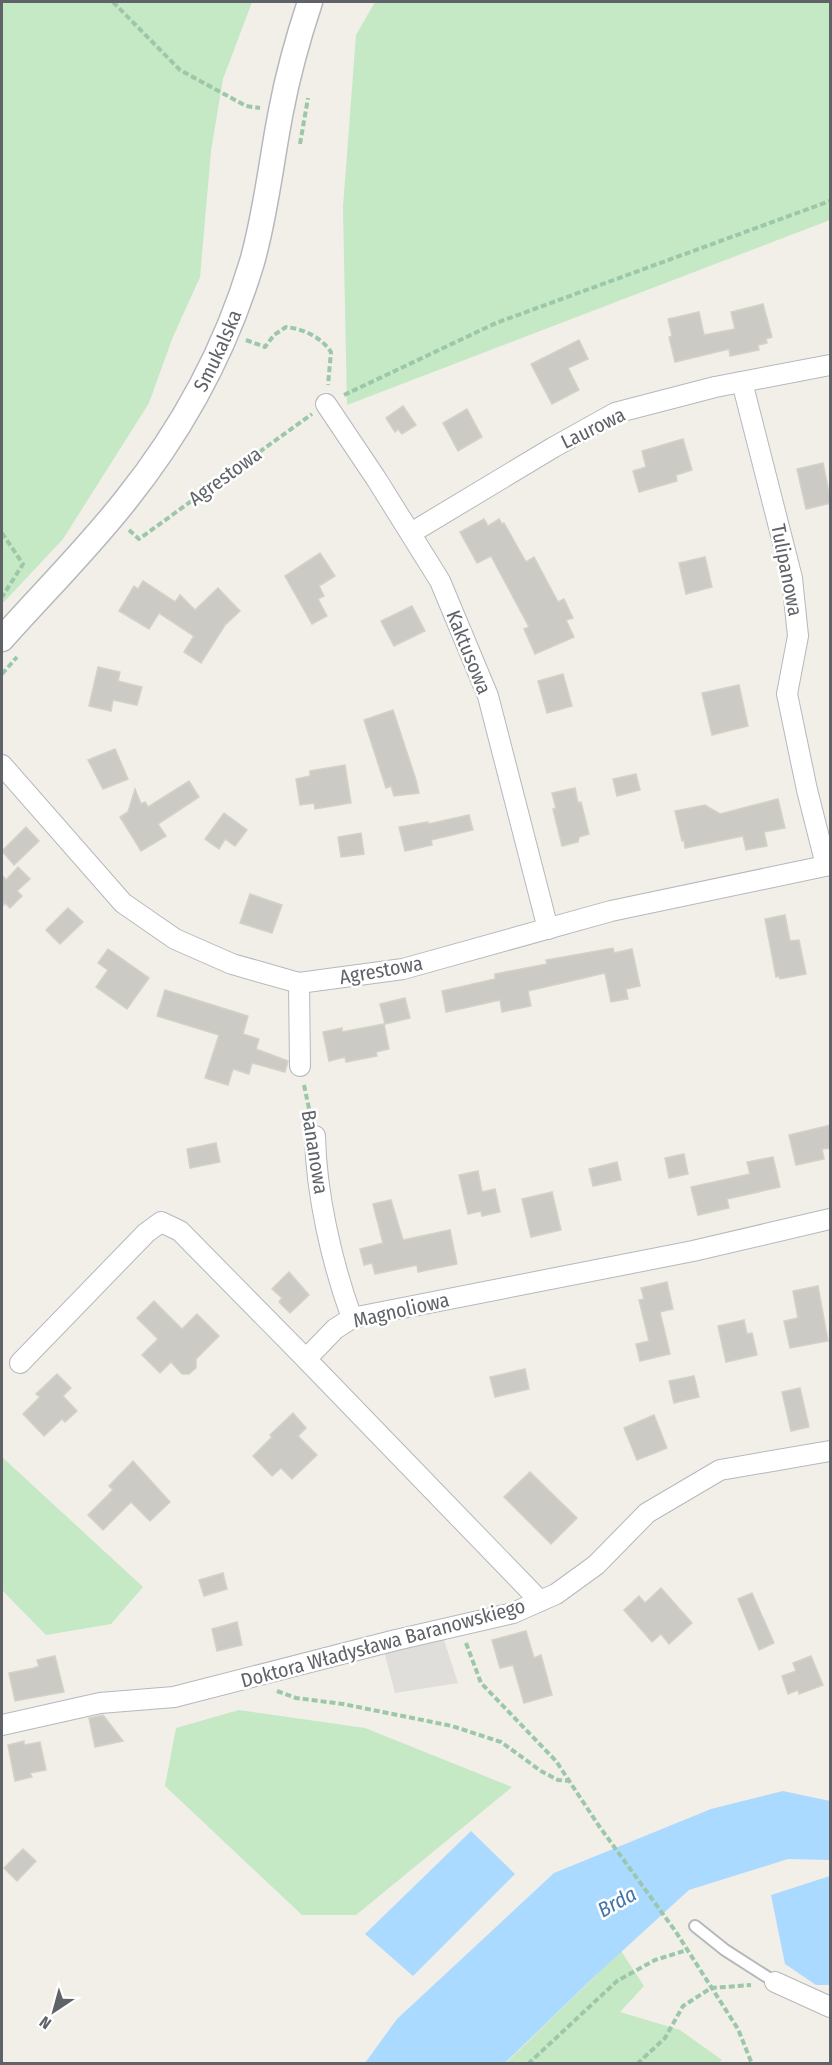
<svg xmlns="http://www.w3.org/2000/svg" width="832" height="2065" font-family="'Fira Sans Condensed',sans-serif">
  <rect width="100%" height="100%" fill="#f1efe8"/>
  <path fill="#e0deda" d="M442,1634l16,49 -63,10 -11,-42z"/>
  <g fill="#c5e8c5">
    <path d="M2,2h250l-29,77 -12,72 -11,126 -28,62 -23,64 -86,136 -61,65z"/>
    <path d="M375,2h455v218l-483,185 -4,-198 13,-172z"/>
    <path d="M2,1457l141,130 -32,37 -65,11 -44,-45z"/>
    <path d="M239,1710l126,18 147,59 -156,128h-54l-137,-129 11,-58z"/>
    <path d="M621,1951l23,35 -24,26 60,18 42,30 -5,4h-212z"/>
  </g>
  <g fill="#aadaff">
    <path d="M783,1791l47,10v59l-42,-1 -99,31 -93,85 -91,88h-140l32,-44 157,-146 157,-64z"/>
    <path d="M471,1831l44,43 -102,102 -48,-42z"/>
    <path d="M830,1876v109h-14l-31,-21 -14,-69z"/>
  </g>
  <g fill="#cccac5" stroke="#d6d1c6" stroke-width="1.5">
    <path d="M763,304l9,33 -6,2 1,4 -9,2 1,5 -29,6 -1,-7 -54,13 -6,-25 3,-1 -4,-17 31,-7 5,23 31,-6 -4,-17z"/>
    <path d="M579,340l9,19 -20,9 11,22 -27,14 -21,-40z"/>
    <path d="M403,406l13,19 -14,9 -4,-5 -3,3 -9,-14z"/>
    <path d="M467,409l15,28 -24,14 -15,-28z"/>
    <path d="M683,439l9,31 -16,5 1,6 -38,11 -6,-21 13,-4 -4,-16z"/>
    <path d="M823,463l8,40 -25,6 -9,-40z"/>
    <path d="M484,519l4,7 11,-7 3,5 2,-1 22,39 8,-5 24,45 6,-3 9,19 -7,2 8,17 -39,17 -11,-25 5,-2 -38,-71 -14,7 -17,-31z"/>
    <path d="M320,553l15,23 -16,10 5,10 -6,3 9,17 -15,8 -27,-48z"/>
    <path d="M705,557l7,30 -26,7 -7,-31z"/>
    <path d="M143,581l32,21 5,-7 15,15 23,-22 22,23 -15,14 -24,38 -17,-11 10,-16 -35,-23 -10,16 -30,-18 15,-25 4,3z"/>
    <path d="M412,606l13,25 -31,15 -13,-25z"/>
    <path d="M98,667l22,5 -2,9 24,6 -5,18 -24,-5 -2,11 -22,-5z"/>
    <path d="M563,674l9,32 -25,7 -9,-32z"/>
    <path d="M739,685l9,41 -36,9 -10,-42z"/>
    <path d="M393,710l23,70 3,13 -25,3 -3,-10 -5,2 -22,-68z"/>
    <path d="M115,749l13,30 -25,10 -15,-29z"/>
    <path d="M345,765l6,38 -36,6 -1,-6 -14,2 -4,-26 14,-3v-5z"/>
    <path d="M636,774l4,16 -23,6 -4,-17z"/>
    <path d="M189,781l10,16 -41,27 8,12 -25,15 -21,-34 8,-5 7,-23 6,15 4,-2 3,5z"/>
    <path d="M575,788l3,15 3,-1 8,32 -10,3 -1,5 -16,4 -9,-37 3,-1 -4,-15z"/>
    <path d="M778,799l7,29 -21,4 3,14 -21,4 -3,-14 -58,12 -1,-8 -2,1 -7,-30 30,-6 15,9z"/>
    <path d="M224,813l23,17 -12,16 -10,-7 -6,10 -14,-10z"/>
    <path d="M469,815l4,15 -42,10 1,5 -27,6 -6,-24 29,-5v2z"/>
    <path d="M26,827l13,14 -25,24 -12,-14z"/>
    <path d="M361,833l3,21 -23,3 -3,-20z"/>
    <path d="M18,867l12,12 -13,12 5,5 -12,12 -5,-5 -3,4v-32l4,5z"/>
    <path d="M250,894l32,11 -10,28 -32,-10z"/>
    <path d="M68,908l15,14 -23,22 -14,-14z"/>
    <path d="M785,915l5,26 9,-1 7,34 -26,5 -1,-3 -3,1 -11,-58z"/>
    <path d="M613,948l1,5 18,-4 8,37 -14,3 2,10 -17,3 -6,-29 -77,18 3,15 -29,6 -2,-12 -54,12 -4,-21 53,-12v-5l52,-10 -1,-4z"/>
    <path d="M108,949l41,29 -22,31 -31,-22 12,-17 -10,-7z"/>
    <path d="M165,990l83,26 -5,18 16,5 -3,10 32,12 -3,11 -33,-9 -3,11 -16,-5 -5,16 -23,-7 14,-43 -62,-19z"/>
    <path d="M405,998l5,20 -25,6 -5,-20z"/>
    <path d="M384,1024l5,25 -13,3 1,4 -31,6 -1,-5 -16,4 -6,-29 19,-4v4z"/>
    <path d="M831,1125v23l-9,1 2,10 -28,6 -7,-30z"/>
    <path d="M216,1143l4,19 -30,6 -3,-19z"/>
    <path d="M684,1154l4,20 -19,4 -4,-20z"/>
    <path d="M773,1157l7,30 -53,12 2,9 -31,7 -7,-28 59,-13 -3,-12z"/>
    <path d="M617,1162l4,18 -28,6 -4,-17z"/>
    <path d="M478,1171l4,21 13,-3 5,23 -18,4 -1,-5 -13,3 -9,-39z"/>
    <path d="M552,1192l9,38 -30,7 -9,-38z"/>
    <path d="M391,1200l12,40 47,-10 7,34 -39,8 -1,-7 -42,9 -3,-11 -8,2 -4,-16 23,-6 -10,-39z"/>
    <path d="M289,1272l20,23 -19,18 -11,-11 3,-4 -10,-9z"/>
    <path d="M667,1282l6,27 -13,3 10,42 -30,7 -4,-17 13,-3 -10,-41 5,-1 -3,-11z"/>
    <path d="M818,1286l10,55 -38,7 -6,-27 14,-3 -5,-27z"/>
    <path d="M154,1301l28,28 15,-15 22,22 -23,23v9l-7,6h-7l-11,-12 -11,11 -18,-18 16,-16 -21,-21z"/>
    <path d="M744,1320l3,14 5,-1 5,22 -31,7 -8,-36z"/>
    <path d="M525,1369l4,20 -34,8 -5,-20z"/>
    <path d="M57,1374l14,14 -8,8 14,15 -12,11 -3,-3 -18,17 -21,-22 17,-17 -4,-3z"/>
    <path d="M694,1376l5,21 -25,6 -5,-22z"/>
    <path d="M800,1388l9,39 -18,4 -9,-39z"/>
    <path d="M293,1413l13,15 -8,8 19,19 -25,24 -11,-11 -9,8 -19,-20 19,-19 -2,-2z"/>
    <path d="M654,1415l13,33 -30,12 -13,-32z"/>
    <path d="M133,1461l37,41 -20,19 -19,-19 -28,28 -15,-15 25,-25 -4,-4z"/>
    <path d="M530,1472l47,46 -26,26 -47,-47z"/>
    <path d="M223,1573l4,16 -23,7 -5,-16z"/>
    <path d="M661,1588l31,35 -23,21 -8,-10 -9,8 -28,-32 15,-14 6,7z"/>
    <path d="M752,1593l22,50 -15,7 -21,-51z"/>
    <path d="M237,1622l5,23 -25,6 -5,-22z"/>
    <path d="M526,1631l8,27 7,-3 11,40 -28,8 -11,-38 -13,3 -8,-28z"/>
    <path d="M55,1656l9,36 -49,9 -6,-28 25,-5 5,-2 -2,-6z"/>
    <path d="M811,1656l12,29 -24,9 -1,-4 -10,4 -6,-18 14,-5 -3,-8z"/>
    <path d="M103,1715l20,26 -28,6 -6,-29z"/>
    <path d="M24,1741v4l16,-3 6,28 -16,3 2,4 -17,4 -7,-36z"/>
    <path d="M23,1849l13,12 -19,20 -13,-13z"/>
  </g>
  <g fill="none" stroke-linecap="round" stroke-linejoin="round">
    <defs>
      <path id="service" d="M695,1926l30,24 50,32"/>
      <g id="minor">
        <path d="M742,382l50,196 6,58 -11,58 20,96 19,75"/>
        <path d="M326,404l51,76 63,101 48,115 60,233"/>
        <path d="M411,533l143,-86 61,-34 100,-26 115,-22"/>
        <path d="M2,765l121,138 52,36 57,25 67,19 104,-14 208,-58 219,-46"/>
        <path d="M299,983l1,83"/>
        <path d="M315,1136c1,57 17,128 37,182"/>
        <path d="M306,1359l234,242"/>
        <path d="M20,1363l126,-130 15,-11 19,9 126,128 29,-30 17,-11 341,-67 137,-32"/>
        <path d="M2,1725l98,-22 74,-6 222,-57 117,-27 43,-19 40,-29 51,-52 73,-43 110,-19"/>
        <path d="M775,1982l55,25"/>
      </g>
      <g id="tertiary">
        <path id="s1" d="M2,639c41,-46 85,-90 123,-138 57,-71 101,-152 127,-239 14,-49 19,-100 29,-151 7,-37 17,-73 29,-109"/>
      </g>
    </defs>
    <use href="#service" stroke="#b5b8bc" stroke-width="14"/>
    <use href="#minor" stroke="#b5b8bc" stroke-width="22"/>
    <use href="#tertiary" stroke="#b5b8bc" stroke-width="27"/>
    <g stroke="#9cc7a9" stroke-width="4" stroke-dasharray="6 3" stroke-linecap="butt">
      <path d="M113,2l67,68 66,36 14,2"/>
      <path d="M300,144l8,-46"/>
      <path d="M246,340l19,7 9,-12 12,-8c18,2 35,10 45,25l-3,33"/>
      <path d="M344,395l152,-72 334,-122"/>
      <path d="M129,530l10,9 173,-125"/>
      <path d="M2,533l21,31 -21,33"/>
      <path d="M2,674l15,-17"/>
      <path d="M304,1085l7,33"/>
      <path d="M466,1643l15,40 75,78 43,65 77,106 62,97 14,35"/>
      <path d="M277,1691l19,7 47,6 109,22 49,16 40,29 17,9 12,1"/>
      <path d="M528,2064l89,-83 38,-21 32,-10"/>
      <path d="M637,2064l28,-26 18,-32 28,-18 40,-3"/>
    </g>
    <use href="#service" stroke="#fff" stroke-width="10"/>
    <use href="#minor" stroke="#fff" stroke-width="20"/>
    <use href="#tertiary" stroke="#fff" stroke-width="24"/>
  </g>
  <g text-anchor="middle" stroke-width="5" stroke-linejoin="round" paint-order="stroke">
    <g font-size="20" fill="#5f6368" stroke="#fff">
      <text dy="7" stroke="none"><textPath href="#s1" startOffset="362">Smukalska</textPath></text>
      <text transform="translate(593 428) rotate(-26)" y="7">Laurowa</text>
      <text transform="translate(225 476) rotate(-36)" y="7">Agrestowa</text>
      <text transform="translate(787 570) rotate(79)" y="7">Tulipanowa</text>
      <text transform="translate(469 652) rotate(68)" y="7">Kaktusowa</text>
      <text transform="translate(381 970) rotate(-10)" y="7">Agrestowa</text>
      <text transform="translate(315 1152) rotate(81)" y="7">Bananowa</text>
      <text transform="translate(401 1310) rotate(-13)" y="7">Magnoliowa</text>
      <text transform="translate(383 1643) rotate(-15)" y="7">Doktora Władysława Baranowskiego</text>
    </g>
    <g font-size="21" font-style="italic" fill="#4174aa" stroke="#fff">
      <text transform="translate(617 1902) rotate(-29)" y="7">Brda</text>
    </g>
  </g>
  <rect width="832" height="2065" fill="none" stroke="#5f6368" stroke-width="6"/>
  <g transform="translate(54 2011) rotate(216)" stroke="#ffffff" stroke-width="4.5" paint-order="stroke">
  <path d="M0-4.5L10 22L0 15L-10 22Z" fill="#5f6368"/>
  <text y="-9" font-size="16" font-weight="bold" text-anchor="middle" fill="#5f6368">N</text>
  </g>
</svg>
